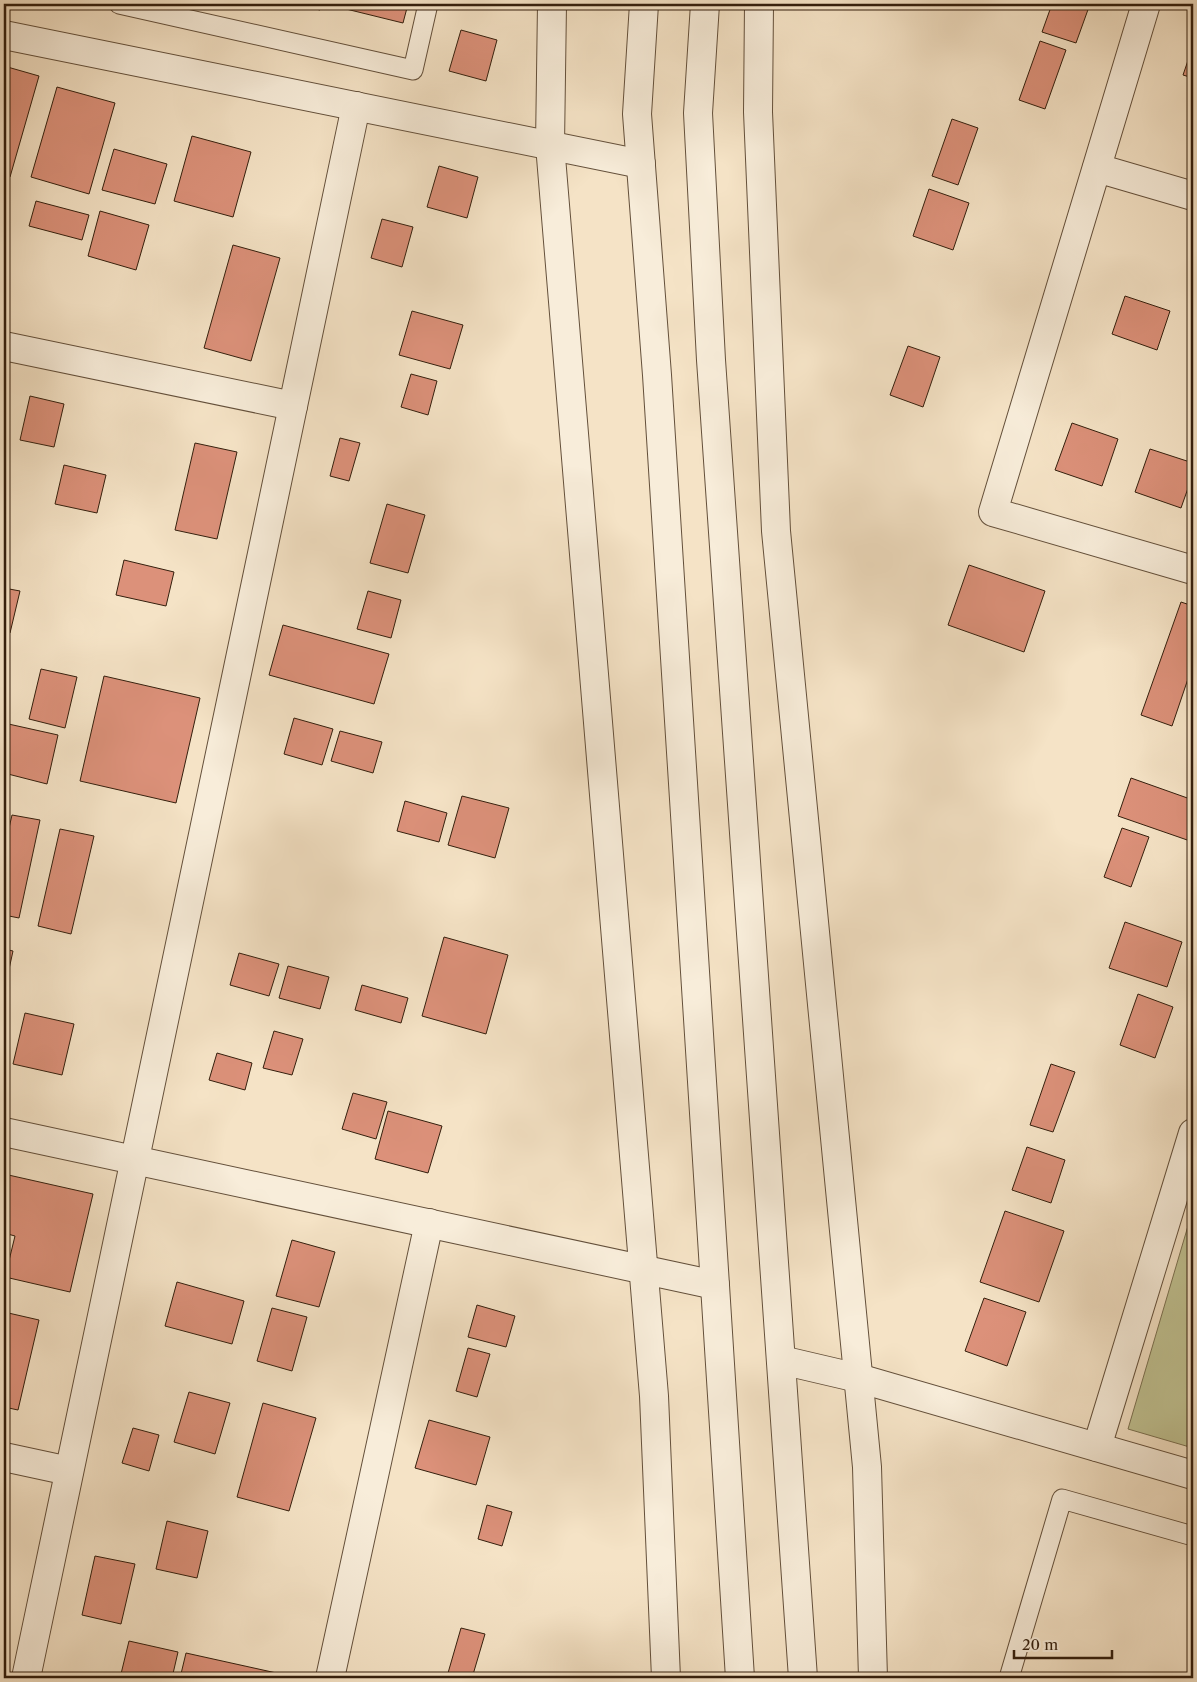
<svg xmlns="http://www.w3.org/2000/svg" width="1197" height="1682" font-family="'Libre Caslon Text',serif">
  <rect width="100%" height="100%" fill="#f5e3c6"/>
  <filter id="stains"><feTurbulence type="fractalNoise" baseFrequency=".004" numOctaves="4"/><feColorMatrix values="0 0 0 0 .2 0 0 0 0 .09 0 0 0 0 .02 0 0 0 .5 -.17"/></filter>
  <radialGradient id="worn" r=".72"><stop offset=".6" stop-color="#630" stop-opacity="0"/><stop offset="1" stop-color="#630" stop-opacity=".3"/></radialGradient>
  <path fill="#c0c292" stroke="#7a7050" d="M1193,1209v239l-65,-19z"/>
  <g fill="#dc917a" stroke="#341f0d">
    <path d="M294,4h28l-2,6z"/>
    <path d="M343,4h65l-5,19 -61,-15z"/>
    <path d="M1052,4h38l-14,39 -34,-11z"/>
    <path d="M461,30l36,10 -11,41 -37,-10z"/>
    <path d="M1040,41l26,9 -21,59 -26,-9z"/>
    <path d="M1193,46v32l-10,-3z"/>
    <path d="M4,66l35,10 -29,101 -6,-2z"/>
    <path d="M57,87l58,16 -26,91 -58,-17z"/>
    <path d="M952,119l26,9 -20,57 -26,-9z"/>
    <path d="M192,136l59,16 -18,65 -59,-16z"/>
    <path d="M114,149l53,15 -12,40 -53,-14z"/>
    <path d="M439,166l39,11 -11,41 -40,-11z"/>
    <path d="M929,189l40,14 -16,47 -40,-14z"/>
    <path d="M4,191l5,1 -5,19z"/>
    <path d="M36,201l53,14 -7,25 -53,-14z"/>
    <path d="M100,211l49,14 -13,45 -48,-14z"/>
    <path d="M382,219l31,8 -11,40 -31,-9z"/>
    <path d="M233,245l47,13 -29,103 -47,-13z"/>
    <path d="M1125,296l45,15 -13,39 -45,-16z"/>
    <path d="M412,311l51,14 -13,44 -51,-14z"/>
    <path d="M908,346l32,11 -17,50 -33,-12z"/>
    <path d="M411,374l26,7 -9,34 -27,-8z"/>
    <path d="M30,396l34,8 -10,43 -34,-7z"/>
    <path d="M1072,423l46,16 -16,47 -47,-16z"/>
    <path d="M340,438l20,5 -11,38 -19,-5z"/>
    <path d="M195,443l42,9 -20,87 -42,-9z"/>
    <path d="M1150,449l43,14v11l-12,34 -46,-16z"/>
    <path d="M64,465l42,10 -9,38 -42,-9z"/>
    <path d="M387,504l38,11 -17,58 -38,-10z"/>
    <path d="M124,560l50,12 -8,34 -50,-11z"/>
    <path d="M969,565l76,26 -21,61 -76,-27z"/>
    <path d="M4,588l16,3 -10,42 -6,-1z"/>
    <path d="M368,591l33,9 -10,38 -34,-9z"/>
    <path d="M1181,602l12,4v58l-21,62 -31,-11z"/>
    <path d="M283,625l106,29 -15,50 -105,-29z"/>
    <path d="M41,669l36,8 -12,51 -36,-9z"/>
    <path d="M104,676l96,22 -24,105 -96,-22z"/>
    <path d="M294,718l39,11 -11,36 -38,-11z"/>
    <path d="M4,723l54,12 -11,49 -43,-11z"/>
    <path d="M340,731l42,11 -9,31 -42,-12z"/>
    <path d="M1131,778l62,22v42l-75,-26z"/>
    <path d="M462,796l47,12 -14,50 -47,-13z"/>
    <path d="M405,801l42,12 -8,29 -42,-11z"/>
    <path d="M12,815l28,5 -21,98 -15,-3v-65z"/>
    <path d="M1122,828l27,9 -18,50 -27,-10z"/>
    <path d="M60,829l34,7 -23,98 -33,-8z"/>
    <path d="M1125,922l57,20 -15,45 -58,-19z"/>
    <path d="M444,937l64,18 -22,79 -64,-18z"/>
    <path d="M4,949l9,2 -9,41z"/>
    <path d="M239,953l40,11 -10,32 -39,-11z"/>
    <path d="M288,966l41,11 -9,32 -41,-11z"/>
    <path d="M362,985l46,13 -7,25 -46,-13z"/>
    <path d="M1138,994l35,13 -18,51 -35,-13z"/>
    <path d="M25,1013l49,11 -12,51 -49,-11z"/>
    <path d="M274,1031l29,8 -11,36 -29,-7z"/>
    <path d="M217,1053l35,10 -7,27 -36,-10z"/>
    <path d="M1051,1064l24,8 -22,60 -23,-7z"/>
    <path d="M353,1093l34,9 -11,37 -34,-10z"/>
    <path d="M388,1111l54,15 -14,47 -53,-14z"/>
    <path d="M1027,1147l38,13 -14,43 -39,-13z"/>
    <path d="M4,1174l89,20 -23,98 -65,-15 10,-41 -11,-3z"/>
    <path d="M1005,1211l59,20 -25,71 -59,-20z"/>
    <path d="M292,1240l43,12 -16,55 -43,-11z"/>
    <path d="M177,1282l67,19 -12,43 -67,-18z"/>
    <path d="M984,1298l42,14 -19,54 -42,-15z"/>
    <path d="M477,1305l38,11 -9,31 -38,-10z"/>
    <path d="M272,1308l35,9 -15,54 -35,-10z"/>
    <path d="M4,1312l35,8 -21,90 -14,-3z"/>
    <path d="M468,1348l22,6 -13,43 -21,-6z"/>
    <path d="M189,1392l41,11 -15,51 -41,-12z"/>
    <path d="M263,1403l53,15 -27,93 -52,-14z"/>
    <path d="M429,1420l61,17 -14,48 -61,-17z"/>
    <path d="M133,1428l26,7 -10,36 -27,-8z"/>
    <path d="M487,1505l25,7 -10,34 -24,-7z"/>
    <path d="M167,1521l41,10 -11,47 -41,-9z"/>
    <path d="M95,1556l40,8 -14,60 -39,-9z"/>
    <path d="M461,1628l24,6 -13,44h-7l-17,-5z"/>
    <path d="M129,1641l49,11 -6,26h-52z"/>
    <path d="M186,1653l113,25h-119z"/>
  </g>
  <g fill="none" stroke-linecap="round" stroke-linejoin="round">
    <defs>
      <g id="service">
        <path d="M119,4l294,66 15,-66"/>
        <path d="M1009,1678l53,-179 131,37"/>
      </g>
      <g id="minor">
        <path d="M552,4l-2,141 104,1251 12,282"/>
        <path d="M759,4l-1,108 18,419 91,936 6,211"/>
        <path d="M1146,4l-153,508 200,58"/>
        <path d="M4,35l637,129"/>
        <path d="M1097,168l96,28"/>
        <path d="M4,346l289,60"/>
        <path d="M4,1132l711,153"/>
        <path d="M781,1360l77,18 335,97"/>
        <path d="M1097,1447l96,-314"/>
        <path d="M4,1457l65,14"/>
        <path d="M26,1678l330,-1572"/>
        <path d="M330,1678l99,-455"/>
      </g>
      <g id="tertiary">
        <path d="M644,4l-7,110 20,261 83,1303"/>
        <path d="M705,4l-7,109 13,247 92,1318"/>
      </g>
    </defs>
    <use href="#service" stroke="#64503b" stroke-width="21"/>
    <use href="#minor" stroke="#64503b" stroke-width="30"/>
    <use href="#tertiary" stroke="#64503b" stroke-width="30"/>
    <use href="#service" stroke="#f8edda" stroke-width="19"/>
    <use href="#minor" stroke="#f8edda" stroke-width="28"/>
    <use href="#tertiary" stroke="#f8edda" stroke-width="28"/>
  </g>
  <rect width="1197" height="1682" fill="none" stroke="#f5e3c6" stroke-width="20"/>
  <rect x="5" y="5" width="1187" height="1672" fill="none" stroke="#341f0d" stroke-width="2.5"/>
  <rect x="10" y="10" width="1177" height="1662" fill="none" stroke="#341f0d"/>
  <path d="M1014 1650v8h98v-8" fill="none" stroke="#341f0d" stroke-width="2.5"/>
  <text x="1022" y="1650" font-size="15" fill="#341f0d" stroke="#f8edda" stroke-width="4" paint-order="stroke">20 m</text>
  <rect width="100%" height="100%" filter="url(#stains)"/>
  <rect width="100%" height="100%" fill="url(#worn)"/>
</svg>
